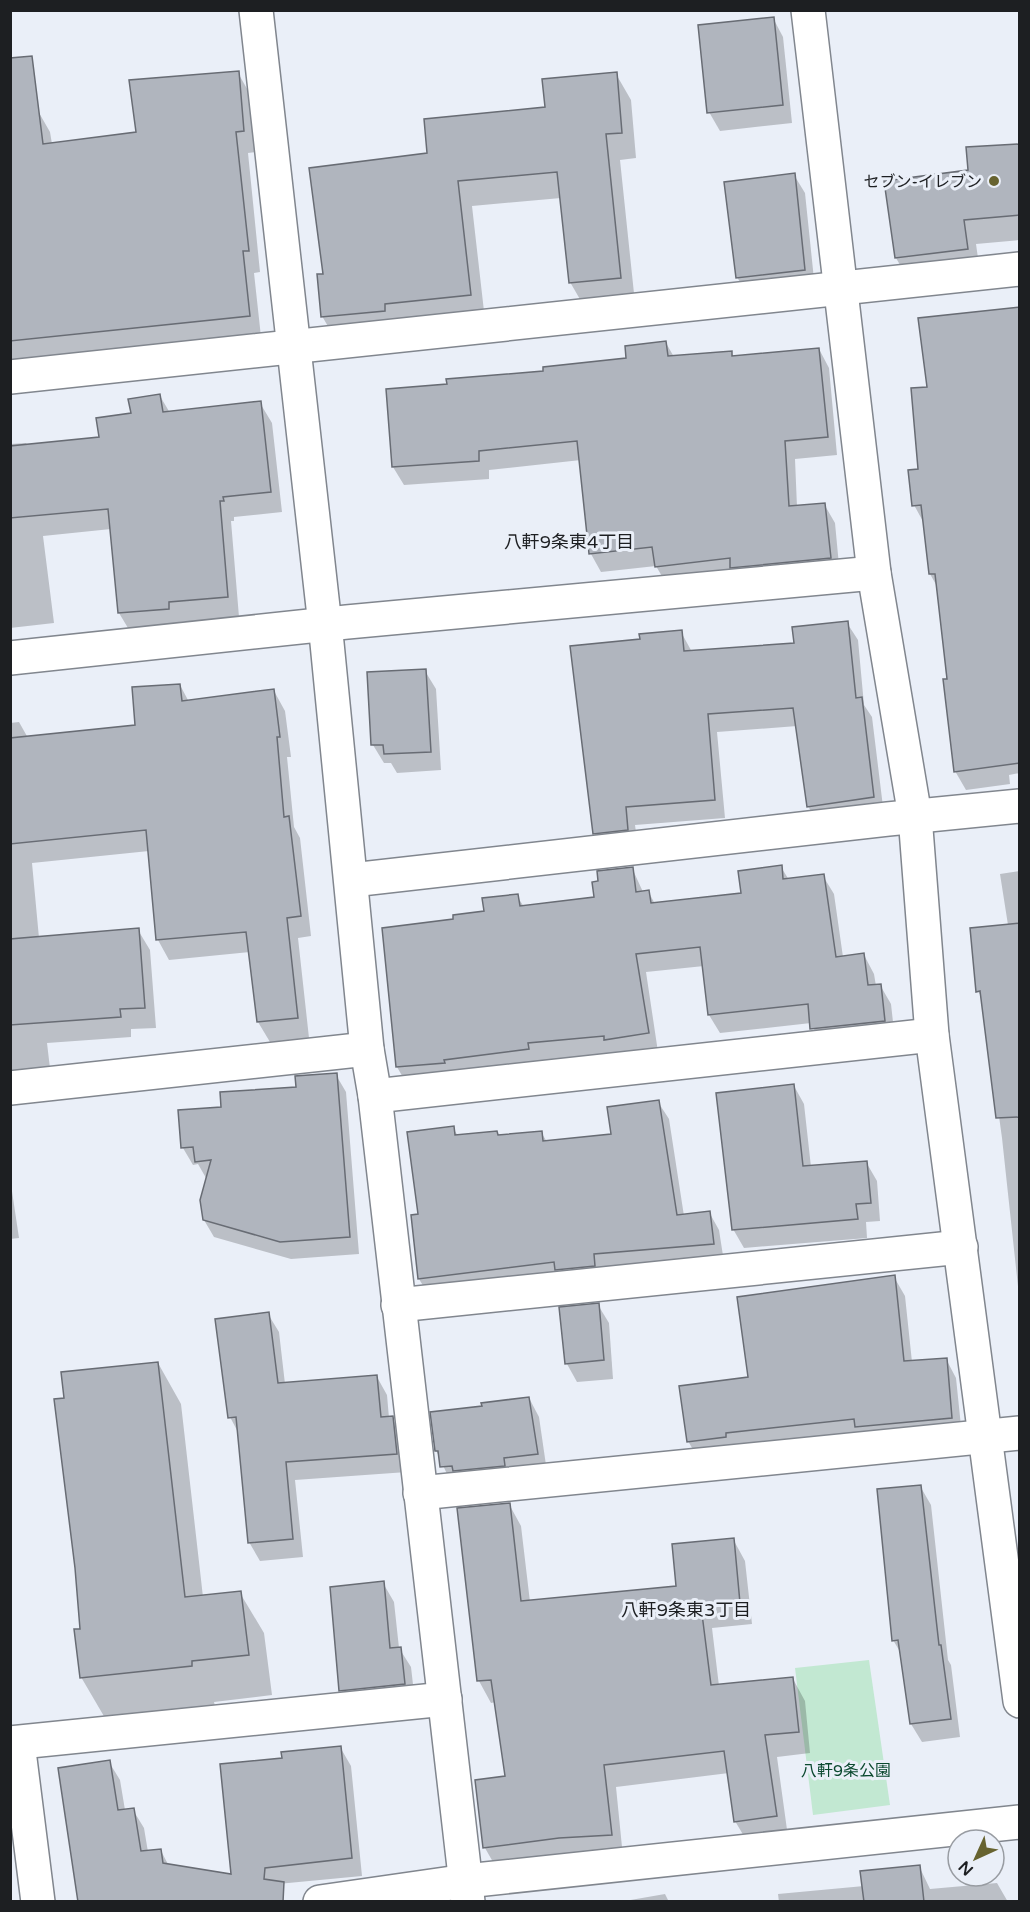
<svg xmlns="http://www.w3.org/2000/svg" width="1030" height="1912" font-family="'Varela Round','Noto Sans JP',sans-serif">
  <rect width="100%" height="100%" fill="#eaeff8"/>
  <path fill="#c2e8d2" d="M869,1660l21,145 -77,10 -18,-147z"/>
  <g fill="#0003">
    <path d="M773,18l10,19 9,86 -72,8 -11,-19z"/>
    <path d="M238,73l12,21 6,58 -8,1 12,119 -6,1 7,64 -251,27v-251l28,-2 12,21 2,12 86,-11z"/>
    <path d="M616,74l15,26 5,58 -16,2 15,143 -50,5 -15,-26 -9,-84 -89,8 13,114 -148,22 -15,-26 3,-41 104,-121 118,-45z"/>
    <path d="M1020,145v95l-44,4 4,28 -70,10 -14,-24 -10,-76 84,-11z"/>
    <path d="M794,175l11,18 10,96 -67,7 -11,-19z"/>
    <path d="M1020,308v465l-11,2 1,9 -44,6 -11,-19 -17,-183 -8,-14 -5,-49 -11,-20 14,-117z"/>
    <path d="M666,343l8,14 57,-5 3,5 85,-8 10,19 8,87 -42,4 2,48 27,-3 11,19 5,53 -173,9 -11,-19 -55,6 -10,-18 -10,-94 -92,10v9l-85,6 -11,-18 56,-82 179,-25z"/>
    <path d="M160,396l10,17 90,-10 12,20 10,89 -48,5v4h-3l8,96 -60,5 1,7 -49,4 -12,-20 -8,-84 -68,7 11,87 -44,5v-184l16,-1 2,3 73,-7z"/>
    <path d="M847,623l11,17 6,65 8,12 12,98 -66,9 -10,-18 -11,-80 -80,6 8,86 -90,7 3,22 -34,4 -10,-18 47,-193 40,-8 11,20 104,-8z"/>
    <path d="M425,671l11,18 5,81 -44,3 -6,-10h-7l-11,-18z"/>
    <path d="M180,685l9,17 85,-11 11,20 6,46h-4l7,70 6,11 11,98 -13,2 11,100 -39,4 -12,-20 -8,-70 -81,8 -11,-20 -9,-89 -117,12 7,75 99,-8 12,20 6,78 -25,1v8l-84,6 4,34h-41v-354l9,-1 9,16 108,-12z"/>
    <path d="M781,867l8,13 34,-4 11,18 9,63 21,-2 10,19 2,12 4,-1 11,19 4,36 -72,7 -12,-24 -91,10 -11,-18 -5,-49 -58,6 12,80 -250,34 -11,-19 -14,-138 72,-8 30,-8 32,-17 7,11 72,-9 36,-30 11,24 5,-1 7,13 88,-10z"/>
    <path d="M1020,871v434l-18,-167 -19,-138 -5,-9 30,-66 -8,-51z"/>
    <path d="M336,1075l10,17 13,162 -68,5 -77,-22 -10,-17 2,-42 -8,-14 -5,1 -10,-17 40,-39z"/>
    <path d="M794,1086l10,18 7,63 55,-5 11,19 3,40 -14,1 1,16 -123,10 -11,-19z"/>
    <path d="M658,1102l11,17 15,97 25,-4 10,18 5,32 -294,35 -11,-18 -7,-63 7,-1 34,-87 5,8 39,-4 2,5 42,-5 6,10 65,-7z"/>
    <path d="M10,1178l9,60 -9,1z"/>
    <path d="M894,1277l11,19 7,66 34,-3 10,19 6,58 -263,24 -11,-19 62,-63z"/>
    <path d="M598,1305l11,18 4,56 -36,3 -10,-18z"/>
    <path d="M268,1314l11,18 6,52 92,-7 10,18 2,23h3l11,18 4,36 -112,8 8,77 -43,4 -11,-19 -10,-108 -9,-17z"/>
    <path d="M158,1363l23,41 22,193 37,-4 24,40 8,62 -58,7 1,4 -110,12 -24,-41v-47l-15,-231z"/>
    <path d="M529,1398l10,19 8,55 -95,13 -16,-35z"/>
    <path d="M920,1486l11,19 17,155 3,5 9,72 -38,5 -11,-18 -9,-69 -9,-15z"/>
    <path d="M509,1504l12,22 9,76 148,-14 55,-49 12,22 7,63 -40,4 7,58 74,-7 12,22 5,52 -33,4 11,80 -40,6 -13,-22 -6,-48 -113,14 7,70 -126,12 -12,-21 22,-71 -11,-75 -5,1 -12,-22 -20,-172z"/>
    <path d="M383,1583l11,19 5,46 12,19 4,35 -64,7 -10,-19z"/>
    <path d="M340,1747l11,19 11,110 -271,26 18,-140 11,18 5,30h8l11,18 4,24 13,-1 8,15 64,10 51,-117z"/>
    <path d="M919,1866l11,23 67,-6 11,19h-229l-1,-8 86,-8z"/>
    <path d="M665,1894l4,8h-50z"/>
  </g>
  <g fill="#b0b5be" stroke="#686c74" stroke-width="1.5">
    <path d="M774,17l9,88 -76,8 -9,-88z"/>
    <path d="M32,56l11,88 93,-12 -7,-52 110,-9 5,60 -8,1 13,119h-6l7,65 -240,25v-283z"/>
    <path d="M617,72l5,61 -16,1 15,144 -52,5 -12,-111 -99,9 13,114 -86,9v7l-64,6 -4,-43h6l-14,-106 118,-15 -3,-34 121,-12 -3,-28z"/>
    <path d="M1020,144v71l-56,5 4,29 -73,9 -11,-77 84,-11 -2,-23z"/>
    <path d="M795,173l10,97 -69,8 -12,-96z"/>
    <path d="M1020,307v456l-66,9 -11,-93h4l-12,-105h-6l-8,-69 -9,1 -4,-36 10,-1 -7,-81 16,-1 -9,-69z"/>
    <path d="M666,341l2,15 64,-5v5l87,-8 9,89 -43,4 4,65 36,-3 6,55 -101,10v-10l-75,9 -3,-20 -63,7 -12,-113 -98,10v10l-87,6 -6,-78 61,-5 -1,-5 97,-8v-4l83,-9 -1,-12z"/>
    <path d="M160,394l3,18 98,-11 10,91 -48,5 1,4h-4l8,96 -59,5v7l-51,4 -10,-104 -98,9v-72l89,-9 -3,-19 35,-5 -3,-14z"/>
    <path d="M848,621l8,77 6,-1 12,100 -67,10 -14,-99 -85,6 7,86 -89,7 2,23 -35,4 -23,-188 70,-7 -1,-5 43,-4 2,21 110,-8 -2,-16z"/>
    <path d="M426,669l5,83 -47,2 -1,-9h-12l-4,-73z"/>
    <path d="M180,684l2,17 92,-12 6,48h-3l7,80 5,-1 12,100 -14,2 11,100 -41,4 -11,-90 -90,8 -10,-110 -136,14v-106l125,-13 -3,-38z"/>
    <path d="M782,865l1,14 41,-5 12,83 28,-4 4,32 13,-1 4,37 -75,8 -2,-25 -100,11 -8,-68 -64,7 13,79 -45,7v-4l-76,7 1,6 -85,11 1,3 -49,4 -14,-139 71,-9v-4l31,-4 -2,-13 36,-4 2,12 74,-9 -2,-15 6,-1 -1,-10 36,-4 3,25 13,-2 2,13 90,-10 -3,-22z"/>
    <path d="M1020,923v194l-24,1 -16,-127 -4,1 -6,-64z"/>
    <path d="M139,928l6,80 -25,1 1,8 -111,8v-86z"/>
    <path d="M337,1073l13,164 -70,5 -77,-22 -3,-20 11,-40 -16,2 -2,-15 -12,1 -3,-38 43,-3 -1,-15 76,-5 -1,-11z"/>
    <path d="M794,1084l9,82 64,-5 4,42 -15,1 2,15 -126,11 -16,-137z"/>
    <path d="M659,1100l18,115 33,-4 4,33 -120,10 1,12 -40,4 -1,-8 -136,17 -7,-64 7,-1 -11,-82 47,-6 1,9 42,-4 1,4 44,-4 1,10 68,-7 -4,-27z"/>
    <path d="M895,1275l9,86 43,-3 5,60 -97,9 -1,-8 -128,14v4l-39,5 -8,-56 69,-9 -11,-80z"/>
    <path d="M599,1303l5,57 -39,4 -6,-57z"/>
    <path d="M269,1312l9,71 99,-8 4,42 12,-1 4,38 -111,8 7,77 -45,4 -12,-126 -8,1 -13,-99z"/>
    <path d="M158,1362l27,235 56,-6 8,64 -57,6v5l-112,12 -6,-49h6l-5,-61 -21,-169 10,-1 -3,-26z"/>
    <path d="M529,1397l9,57 -34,4 1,8 -52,5 -1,-5 -12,1 -2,-16h-3l-5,-39 52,-6 -1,-3z"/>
    <path d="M921,1485l18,160h2l10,74 -41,5 -12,-84 -6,1 -15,-152z"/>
    <path d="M510,1503l11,98 155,-15 -4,-42 62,-6 6,65 -39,3 10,79 82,-8 6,55 -34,3 12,81 -43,6 -10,-71 -120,14 8,70 -53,3 -76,10 -8,-68 30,-4 -14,-96 -14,1 -20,-173z"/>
    <path d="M384,1581l6,67 11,-1 4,37 -66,7 -9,-104z"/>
    <path d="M341,1746l11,112 -87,10 -1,11 20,3 -1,20h-205l-20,-134 52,-8 8,50 16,-2 7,43 20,-2 2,14 68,11 -11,-110 62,-6 -1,-6z"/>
    <path d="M920,1865l4,37h-60l-4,-31z"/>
  </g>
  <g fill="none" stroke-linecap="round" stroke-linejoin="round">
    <defs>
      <g id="street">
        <path d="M256,10l71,633 40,406 8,47 93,806"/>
        <path d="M808,10l66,563 41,243 17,219 88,666"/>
        <path d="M10,377l1010,-108"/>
        <path d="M10,658l337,-36 527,-49"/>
        <path d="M352,880l536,-61 132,-13"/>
        <path d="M10,1088l357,-39"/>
        <path d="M375,1096l557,-61"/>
        <path d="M398,1305l563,-58"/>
        <path d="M420,1493l600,-60"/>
        <path d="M10,1743l435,-44"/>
        <path d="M18,1743l20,159"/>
        <path d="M320,1902l146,-21 554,-59"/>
      </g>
    </defs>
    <use href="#street" stroke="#81868e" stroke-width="36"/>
    <use href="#street" stroke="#fff" stroke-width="33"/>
  </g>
  <circle fill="#676330" stroke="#eaeff8" stroke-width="2" cx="994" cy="181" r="6"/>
  <g text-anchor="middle" stroke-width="6" stroke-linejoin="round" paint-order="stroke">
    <g font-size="16" fill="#1d1f22" stroke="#eaeff8" text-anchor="end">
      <text x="982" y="187">セブン-イレブン</text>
    </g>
    <g font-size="16" fill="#0b492f" stroke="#eaeff8">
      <text x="846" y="1776">八軒9条公園</text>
    </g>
    <g font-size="18" fill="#1d1f22" stroke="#eaeff8">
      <text x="569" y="548">八軒9条東4丁目</text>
      <text x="686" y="1616">八軒9条東3丁目</text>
    </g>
  </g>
  <rect width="1030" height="1912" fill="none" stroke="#1d1f22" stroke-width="24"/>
  <g transform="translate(976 1858) rotate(225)"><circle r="28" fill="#eaeff8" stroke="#989ca2" stroke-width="1.5"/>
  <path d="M0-4.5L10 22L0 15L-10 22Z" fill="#676330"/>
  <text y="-9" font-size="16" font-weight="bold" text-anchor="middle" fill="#1d1f22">N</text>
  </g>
</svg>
